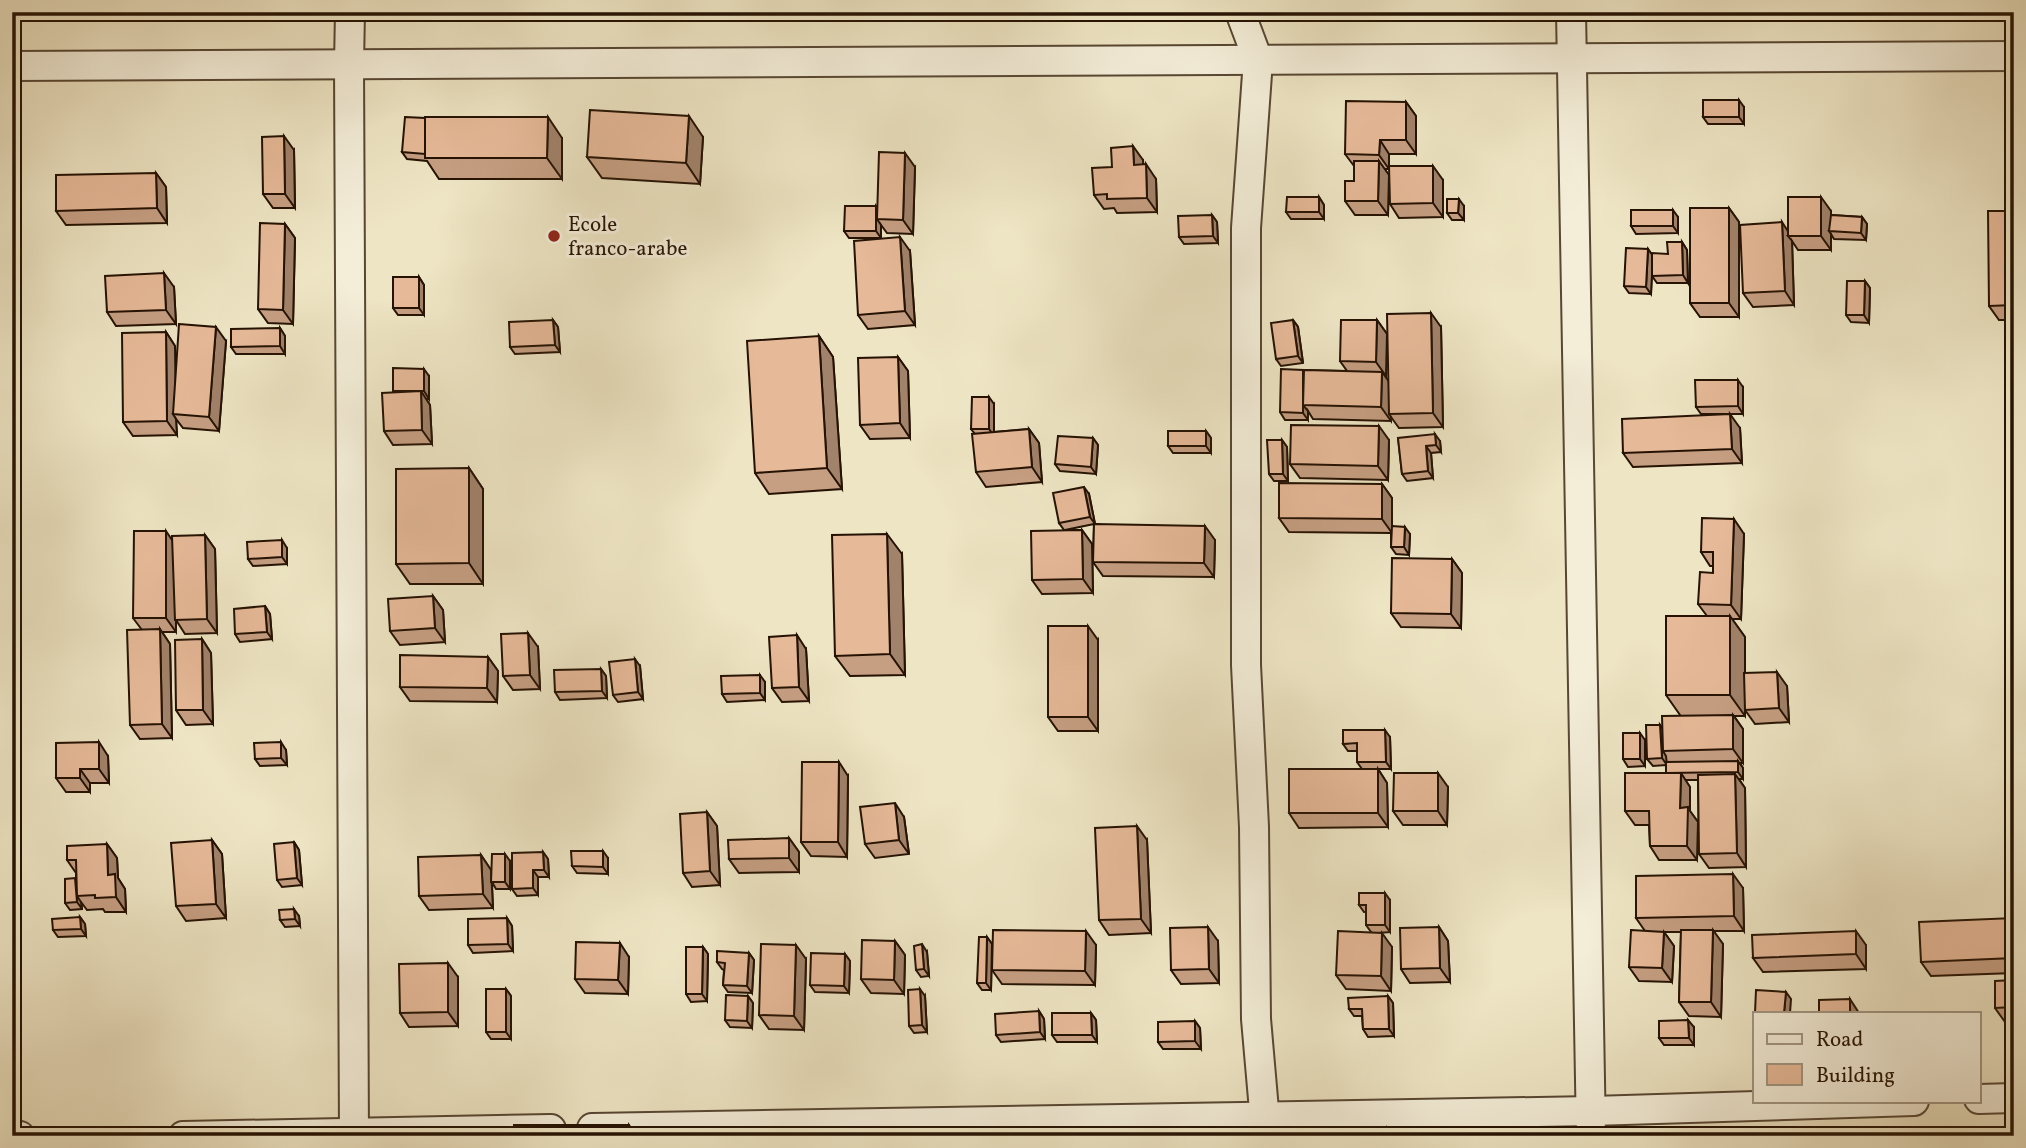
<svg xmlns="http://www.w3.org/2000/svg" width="2026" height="1148" font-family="Vollkorn,serif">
  <rect width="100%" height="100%" fill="#eee5c4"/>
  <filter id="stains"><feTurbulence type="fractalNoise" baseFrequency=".00286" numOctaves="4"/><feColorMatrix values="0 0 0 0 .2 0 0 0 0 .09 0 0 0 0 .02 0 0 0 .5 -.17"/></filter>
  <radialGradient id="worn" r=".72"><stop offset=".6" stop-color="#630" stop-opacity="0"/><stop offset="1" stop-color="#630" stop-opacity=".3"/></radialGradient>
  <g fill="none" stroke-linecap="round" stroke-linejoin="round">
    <defs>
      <g id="minor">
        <path d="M350,12l-1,52 5,1072"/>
        <path d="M1240,12l18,48 -12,168v437l8,162 2,192 10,114"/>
        <path d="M1571,12l20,1124"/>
        <path d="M12,66l2002,-10"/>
        <path d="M1979,1099l35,-1"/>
        <path d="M592,1128l1000,-17 322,-10"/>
        <path d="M12,1136h8"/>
        <path d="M183,1136l368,-7"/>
      </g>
    </defs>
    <use href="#minor" stroke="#574733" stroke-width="32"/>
    <use href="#minor" stroke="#f4eed9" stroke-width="28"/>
  </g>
  <g fill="#c69f83" stroke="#251203" stroke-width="2">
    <path d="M1157,12h29v5l-27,-1z"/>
    <path d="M1406,102l10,14v38h-27v15h-5l5,6 -1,40h-33l-10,-14 9,-20v-15l-9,-12z"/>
    <path d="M1744,107v17h-36l-5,-7z"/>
    <path d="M703,137l-3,47 -98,-6 -15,-21z"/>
    <path d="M562,138v41h-123l-12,-18 -20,-2 -5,-7z"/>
    <path d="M294,150l1,58h-22l-10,-14z"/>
    <path d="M1143,160v5l13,14 1,33 -40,1 -3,-5 -10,1 -10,-14 18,-28z"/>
    <path d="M915,167l-2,67 -26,-1 -6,-8v13h-32l-5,-7 32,-25 1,1z"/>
    <path d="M156,173l10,14 1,36 -101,2 -10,-14z"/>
    <path d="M1443,180v37l-44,1 -9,-14z"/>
    <path d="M1319,197l5,8v14h-33l-5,-7z"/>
    <path d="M1464,206v14h-12l-5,-7z"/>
    <path d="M1729,208l10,14v95h-39l-10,-14z"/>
    <path d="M1831,211v4l31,2 5,7 -1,16 -32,-1 -3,-5v16h-33l-6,-9 2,64 -41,2 -10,-14 45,-62z"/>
    <path d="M2014,211v109h-15l-10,-14z"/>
    <path d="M1212,215l5,7 1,21 -34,1 -5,-7z"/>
    <path d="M1678,217v16l-42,1 -5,-8z"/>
    <path d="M285,224l10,14 -2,86 -25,-1 -10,-14z"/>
    <path d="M1682,242l5,8 1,33h-31l-5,-7v-8l-1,26 -22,-1 -5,-7 24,-37 4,6 16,-1z"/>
    <path d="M910,251l5,74 -47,4 -10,-14z"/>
    <path d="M419,277l5,8v30h-26l-5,-7z"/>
    <path d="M1865,281l5,7 -1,35 -18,-1 -5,-7z"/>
    <path d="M174,287l2,37 -60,2 -9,-14z"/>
    <path d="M553,320l5,7 2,25 -45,2 -5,-7z"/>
    <path d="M1293,320l5,7 5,36 -22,3 -5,-7z"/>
    <path d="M1377,320l10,14 -1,42h-1l3,5 53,-54 2,100 -44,1 -8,-11v4l-78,-2 -5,-8v9h-23l-5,-8 24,-42 43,1 -7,-10z"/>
    <path d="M280,328l5,8v18h-49l-5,-7z"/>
    <path d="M166,332l9,14 1,27 50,-32 -7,90 -36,-3 -7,-9 1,16 -44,1 -10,-14z"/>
    <path d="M819,336l14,21 9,132 -73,5 -14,-21z"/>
    <path d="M898,357l10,14 2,67 -40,1 -10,-14z"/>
    <path d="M429,376v23h-3l4,6 2,39 -39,1 -9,-14 9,-39v-1z"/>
    <path d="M1743,387v27h-42l-5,-7z"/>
    <path d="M994,404v28l35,-3 10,14 3,39 -56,5 -10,-15 -1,-38 -4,-5z"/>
    <path d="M1740,428l2,35 -109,4 -10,-14z"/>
    <path d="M1206,431l5,7v15h-38l-5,-7z"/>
    <path d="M1093,438l5,7 -2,29 -36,-3 -5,-7z"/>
    <path d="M1398,438l42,3 1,11 -10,1 2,25 -26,3 -5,-7z"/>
    <path d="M1282,440l5,7 1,34h-14l-5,-7z"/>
    <path d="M1389,440l-1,40 -88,-2 -10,-14z"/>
    <path d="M469,468l14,21v95h-73l-14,-20z"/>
    <path d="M1382,484l10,14v28l18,8 -1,21 -13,-1 -5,-7v-14l-102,-1 -10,-14z"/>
    <path d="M1089,494l6,30 120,16 -1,37 -111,-1 -10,-14 1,-38 -29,6h17l10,14 1,49 -51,1 -10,-14 32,-50 -5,-7z"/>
    <path d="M1744,534l-3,85h-9l13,18v36l42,13 2,36 -34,2 -10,-14v-13v19h-11l9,13v34h-3l3,5v11h-4l6,9 1,79 -37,1 -10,-14 -1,-74h-13l5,7v24l8,11 -1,38h-38l-9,-14 -1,-21h-14l-10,-14 41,-38v-8l-13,1 -6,-7 13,-34 2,3 18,-13 -14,-20 41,-79 -9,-12 15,-31v-7h-3l-9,-14z"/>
    <path d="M205,535l10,14 2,84 -32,1 -9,-14v12h-14l8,12 2,94 -32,1 -10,-14 12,-95 -9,-12 39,-78z"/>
    <path d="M287,548v16l-34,2 -5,-7z"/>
    <path d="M902,554l3,121 -55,1 -15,-20z"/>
    <path d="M1452,559l10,14 -1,55 -60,-1 -10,-14z"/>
    <path d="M433,596l10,14 2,32 -45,3 -10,-14z"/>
    <path d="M265,606l5,8 2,25 -32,3 -5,-8z"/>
    <path d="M202,639l9,14 2,71 -27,1 -10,-15z"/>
    <path d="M1098,640v91h-40l-10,-14z"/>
    <path d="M538,647l2,42 -27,1 -10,-14z"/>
    <path d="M806,649l3,52 -27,1 -10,-14z"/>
    <path d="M488,657l10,14 -1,31 -87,-1 -10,-14z"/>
    <path d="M640,666l3,33 -25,3 -5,-7z"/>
    <path d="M601,669l5,7 1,22 -47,2 -5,-8z"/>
    <path d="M765,682v18l-38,2 -5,-8z"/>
    <path d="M1390,737l1,32h-29l-5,-7v-11h-9l-5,-7z"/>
    <path d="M1645,740v26l-17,1 -5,-8z"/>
    <path d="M286,750l1,15 -27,1 -5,-7z"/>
    <path d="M108,756l1,27h-19v9h-24l-10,-14z"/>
    <path d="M1378,769l9,14 1,44 -89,1 -10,-15z"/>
    <path d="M848,776l-1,81 -36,-1 -10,-14z"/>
    <path d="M1448,787l-1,38h-44l-10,-14z"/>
    <path d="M707,812l10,14 3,59 -28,2 -9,-14z"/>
    <path d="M904,817l5,37 -34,4 -10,-14z"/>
    <path d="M789,838l10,14v20l-60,1 -10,-14z"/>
    <path d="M212,840l10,14 4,64 -40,3 -10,-15z"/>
    <path d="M1147,840l4,93 -42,2 -10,-15z"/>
    <path d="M294,842l5,8 3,35 -20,2 -5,-7z"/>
    <path d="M107,844l10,14 1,20 7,11 1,23h-21l-2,-3 -16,1 -6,-8 1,7 -12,1 -5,-7 11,-24v-6l-9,-13z"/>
    <path d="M543,852l5,7 1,18h-11v18l-21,1 -5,-7z"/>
    <path d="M481,855l10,15 19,-9v28h-14l-4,-7 1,26 -64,2 -10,-14z"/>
    <path d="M608,858v16l-31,-1 -5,-7z"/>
    <path d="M1743,888l1,43h-31l10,13 -2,73 -32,-1 -10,-14 2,-70h-17l10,14 -2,36 -33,-1 -10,-14 16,-36 -9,-13z"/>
    <path d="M1390,900v32l-12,1 14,14 -1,44 -45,-2 -10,-14 35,-43 -5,-7v-13h-2l-5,-7z"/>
    <path d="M299,916l1,10 -15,1 -5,-7z"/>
    <path d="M80,917l5,7 1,12 -28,1 -5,-7z"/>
    <path d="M507,918l5,8 1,25 -40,2 -5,-8z"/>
    <path d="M2014,918v55l-83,3 -10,-14z"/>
    <path d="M1439,927l9,14 2,41 -40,1 -9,-14z"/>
    <path d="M987,937l5,7 -1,46h-9l-5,-7z"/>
    <path d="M895,941l10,14 -1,39 -33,-1 -10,-14z"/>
    <path d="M1218,941l1,42 -38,1 -10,-14z"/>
    <path d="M1096,945l-1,40 -93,-1 -10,-14z"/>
    <path d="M1866,945v24l-103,3 -10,-14z"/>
    <path d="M703,947l5,7 -1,47 -16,1 -5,-8z"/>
    <path d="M927,952l2,24 -8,1 -5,-7z"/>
    <path d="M749,953l5,7 -2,33 -24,-1 -5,-7 1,-15 -2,-1 -5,-7z"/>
    <path d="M845,954l5,7 -1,32 -34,-1 -5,-7z"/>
    <path d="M629,957l-1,37 -43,-1 -10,-14z"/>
    <path d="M806,959l-2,71 -35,-1 -10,-14z"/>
    <path d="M458,977v49l-49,1 -9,-14z"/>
    <path d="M2014,980v41l-9,1 -10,-14z"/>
    <path d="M506,989l5,7v43h-20l-5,-7z"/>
    <path d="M748,996l5,7 -1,25 -22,-1 -5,-7z"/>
    <path d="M925,996l2,36 -13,1 -5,-7z"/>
    <path d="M1388,996l5,7 1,33 -26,1 -5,-8 -1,-13h-8l-5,-7z"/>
    <path d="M1039,1011l5,8 1,20 -44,3 -5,-7z"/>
    <path d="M1091,1013l5,7 1,22h-40l-5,-7z"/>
    <path d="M1195,1021l5,7 1,21h-38l-5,-7z"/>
    <path d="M1694,1027v18h-30l-5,-7z"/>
  </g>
  <g fill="#a1826a" stroke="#251203" stroke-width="2">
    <path d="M1739,100l5,7v17l-5,-7z"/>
    <path d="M1406,102l10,14v38l-10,-14z"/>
    <path d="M689,116l14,21 -3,47 -14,-21z"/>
    <path d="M548,117l14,21v41l-15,-21z"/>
    <path d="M284,136l10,14 1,58 -10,-14z"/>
    <path d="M1380,140l9,14v15l-10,-14z"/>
    <path d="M1133,146l10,14 1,19 -10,-14z"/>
    <path d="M905,153l10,14 -2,67 -10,-14z"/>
    <path d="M1379,161l10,14 -1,40 -10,-14z"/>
    <path d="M1146,164l10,15 1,33 -10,-14z"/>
    <path d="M1433,166l10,14v37l-10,-14z"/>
    <path d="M156,173l10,14 1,36 -10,-15z"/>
    <path d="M1319,197l5,8v14l-5,-7z"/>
    <path d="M1821,197l10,14v20h-2l2,3v16l-10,-14z"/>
    <path d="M1459,199l5,7v14l-6,-7z"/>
    <path d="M876,206l5,7 -4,6 4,6v13l-5,-7z"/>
    <path d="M1729,208l10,14v95l-10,-14z"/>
    <path d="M1673,210l5,7v16l-5,-7z"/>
    <path d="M1212,215l5,7 1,21 -5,-7z"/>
    <path d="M1862,217l5,7 -1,16 -5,-7z"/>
    <path d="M1782,222l9,14h-3l4,5 2,64 -9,-14z"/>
    <path d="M285,224l10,14 -2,86 -10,-14z"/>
    <path d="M900,237l10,14 5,74 -10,-14z"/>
    <path d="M1682,242l5,8 1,33 -5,-8z"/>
    <path d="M1648,249l5,7 -2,38 -5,-7z"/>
    <path d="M164,273l10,14 2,37 -10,-14z"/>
    <path d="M419,277l5,8v30l-5,-7z"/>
    <path d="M1865,281l5,7 -1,35 -5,-8z"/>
    <path d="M1431,313l10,14 2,100 -10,-14z"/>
    <path d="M553,320l5,7 2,25 -5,-7z"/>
    <path d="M1293,320l5,7 5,36 -5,-7z"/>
    <path d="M1377,320l10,14 -1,42 -10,-14z"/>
    <path d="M216,327l10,14 -7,90 -10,-14z"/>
    <path d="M280,328l5,8v18l-5,-8z"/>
    <path d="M166,332l9,14 1,68h-3l3,5 1,16 -10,-14z"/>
    <path d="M819,336l14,21 9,132 -15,-21z"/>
    <path d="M898,357l10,14 2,67 -10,-15z"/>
    <path d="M424,369l5,7v23l-5,-8z"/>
    <path d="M1382,372l10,14 -3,28 2,3v4l-10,-14z"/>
    <path d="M1738,380l5,7v27l-5,-8z"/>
    <path d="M421,391l9,14 2,39 -10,-14z"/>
    <path d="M989,397l5,7v32l-5,-7z"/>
    <path d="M1303,405l5,6v9l-5,-7z"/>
    <path d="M1730,414l10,14 2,35 -10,-14z"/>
    <path d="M1379,426l10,14 -1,40 -10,-14z"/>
    <path d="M1029,429l10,14 3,39 -10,-15z"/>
    <path d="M1206,431l5,7v15l-5,-7z"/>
    <path d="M1435,434l5,7 1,11 -5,-7z"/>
    <path d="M1093,438l5,7 -2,29 -5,-7z"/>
    <path d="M1282,440l5,7 1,34 -5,-7z"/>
    <path d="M1426,446l5,7 2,25 -5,-7z"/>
    <path d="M469,468l14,21v95l-14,-21z"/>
    <path d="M1382,484l10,14v35l-10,-14z"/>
    <path d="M1084,487l5,7 6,30 -5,-7z"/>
    <path d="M1734,519l10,15 -3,85 -10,-14z"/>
    <path d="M1205,526l10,14 -1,37 -10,-14z"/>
    <path d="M1405,527l5,7 -1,21 -5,-8z"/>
    <path d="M1082,530l10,14 1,49 -10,-14z"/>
    <path d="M166,531l10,15v86l-10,-14z"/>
    <path d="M887,534l15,20 3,121 -15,-21z"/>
    <path d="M205,535l10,14 2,84 -10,-14z"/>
    <path d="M282,540l5,8v16l-5,-7z"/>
    <path d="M1452,559l10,14 -1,55 -10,-14z"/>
    <path d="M433,596l10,14 2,32 -10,-14z"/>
    <path d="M265,606l5,8 2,25 -5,-7z"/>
    <path d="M1730,616l15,21v79l-15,-21z"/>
    <path d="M1088,626l10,14v91l-10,-14z"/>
    <path d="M160,629l10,15 2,94 -10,-14z"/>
    <path d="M528,633l10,14 2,42 -10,-14z"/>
    <path d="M797,635l9,14 3,52 -10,-14z"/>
    <path d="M202,639l9,14 2,71 -10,-14z"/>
    <path d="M488,657l10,14 -1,31 -10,-14z"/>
    <path d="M635,659l5,7 3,33 -5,-7z"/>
    <path d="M601,669l5,7 1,22 -5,-7z"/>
    <path d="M1777,672l10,14 2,36 -10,-14z"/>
    <path d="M760,675l5,7v18l-5,-7z"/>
    <path d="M1733,715l10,14v34l-10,-14z"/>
    <path d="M1660,725l5,7 -2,19 3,5 1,9 -5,-7z"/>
    <path d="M1385,730l5,7 1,32 -5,-7z"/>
    <path d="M1640,733l5,7v26l-5,-7z"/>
    <path d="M99,742l9,14 1,27 -10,-14z"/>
    <path d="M281,742l5,8 1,15 -6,-7z"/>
    <path d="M1738,761l5,7v11l-5,-7z"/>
    <path d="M839,762l9,14 -1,81 -9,-15z"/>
    <path d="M80,769l10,14v9l-10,-14z"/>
    <path d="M1378,769l9,14 1,44 -10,-14z"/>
    <path d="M1438,773l10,14 -1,38 -9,-14z"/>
    <path d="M1681,773l9,14v24l8,11 -1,38 -10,-14 -7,-38z"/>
    <path d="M1735,774l10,14 1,79 -9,-14z"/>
    <path d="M895,803l9,14 5,37 -10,-14z"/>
    <path d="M707,812l10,14 3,59 -10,-14z"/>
    <path d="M1137,826l10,14 4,93 -10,-14z"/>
    <path d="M789,838l10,14v20l-10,-14z"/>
    <path d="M212,840l10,14 4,64 -10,-14z"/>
    <path d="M294,842l5,8 3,35 -5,-7z"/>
    <path d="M107,844l10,14 1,20 7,11 1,23 -10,-15 -8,-22z"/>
    <path d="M603,851l5,7v16l-5,-7z"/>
    <path d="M543,852l5,7 1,18 -5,-7z"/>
    <path d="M505,854l5,7v28l-5,-7z"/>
    <path d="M481,855l10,15 2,38 -10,-14z"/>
    <path d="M533,870l5,7v18l-5,-7z"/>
    <path d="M1733,874l10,14 1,43 -10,-15z"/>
    <path d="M75,878l2,18 4,6 1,7 -5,-7z"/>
    <path d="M1385,893l5,7v32l-5,-7z"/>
    <path d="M294,909l5,7 1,10 -5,-7z"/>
    <path d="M80,917l5,7 1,12 -5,-7z"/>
    <path d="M507,918l5,8 1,25 -5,-7z"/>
    <path d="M1208,927l10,14 1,42 -10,-14z"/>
    <path d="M1439,927l9,14 2,41 -10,-14z"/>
    <path d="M1713,930l10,14 -2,73 -10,-15z"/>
    <path d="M1086,931l10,14 -1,40 -10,-14z"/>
    <path d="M1856,931l10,14v24l-10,-15z"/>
    <path d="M1664,932l10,14 -2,36 -10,-14z"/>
    <path d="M1382,933l10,14 -1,44 -10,-15z"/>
    <path d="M987,937l5,7 -1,46 -5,-7z"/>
    <path d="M895,941l10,14 -1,39 -10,-14z"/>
    <path d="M620,943l9,14 -1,37 -10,-14z"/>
    <path d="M922,944l5,8 2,24 -5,-7z"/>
    <path d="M796,945l10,14 -2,71 -10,-14z"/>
    <path d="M703,947l5,7 -1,47 -5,-7z"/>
    <path d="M749,953l5,7 -2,33 -5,-7z"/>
    <path d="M845,954l5,7 -1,32 -5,-7z"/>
    <path d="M448,963l10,14v49l-10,-14z"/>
    <path d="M506,989l5,7v43l-5,-7z"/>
    <path d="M920,989l5,7 2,36 -5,-7z"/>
    <path d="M1786,992l5,7 -1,14h-6z"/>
    <path d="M748,996l5,7 -1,25 -5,-7z"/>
    <path d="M1388,996l5,7 1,33 -5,-7z"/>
    <path d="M1850,999l9,14h-9z"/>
    <path d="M1039,1011l5,8 1,20 -5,-7z"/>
    <path d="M1091,1013l5,7 1,22 -5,-7z"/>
    <path d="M1688,1020l6,7v18l-5,-7z"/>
    <path d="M1195,1021l5,7 1,21 -6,-8z"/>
    <path d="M629,1125l8,11h-8z"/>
    <path d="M1387,1128l6,8h-6z"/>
  </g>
  <g fill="#e6b998" stroke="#251203" stroke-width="2">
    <rect x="1703" y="100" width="36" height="17"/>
    <path d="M1346,101l60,1v38h-26l-1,15 -34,-1z"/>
    <path d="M590,110l99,6 -3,47 -99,-6z"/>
    <path d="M405,117l20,1v36l-23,-2z"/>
    <path d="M425,117h123l-1,41h-122z"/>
    <path d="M284,136l1,58h-22l-1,-57z"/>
    <path d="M1133,146l1,19 12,-1 1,34 -40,1v-5l-13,1 -2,-27 20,-1 -1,-19z"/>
    <path d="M879,152l26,1 -2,67 -26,-1z"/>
    <path d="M1354,161h25l-1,40h-33v-20h9z"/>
    <path d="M1389,166h44v37l-43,1z"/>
    <path d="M156,173l1,35 -101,3v-36z"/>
    <path d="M1287,197h32v15h-33z"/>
    <rect x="1788" y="197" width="33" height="39"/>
    <path d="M1447,199h12l-1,14h-11z"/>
    <path d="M845,206h31v25h-32z"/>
    <rect x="1690" y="208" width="39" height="95"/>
    <rect x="1631" y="210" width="42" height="16"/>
    <path d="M1988,211h26v94l-25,1z"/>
    <path d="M1212,215l1,21 -34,1 -1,-21z"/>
    <path d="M1831,215l31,2 -1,16 -32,-2z"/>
    <path d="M1782,222l3,69 -42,2 -3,-68z"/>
    <path d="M260,223l25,1 -2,86 -25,-1z"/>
    <path d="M900,237l5,74 -47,4 -4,-74z"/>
    <path d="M1667,242h15l1,33 -31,1v-23l16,1z"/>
    <path d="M1626,248l22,1 -2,38 -22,-1z"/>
    <path d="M164,273l2,37 -59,2 -2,-36z"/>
    <rect x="393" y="277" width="26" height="31"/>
    <path d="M1847,281h18l-1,34h-18z"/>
    <path d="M1431,313l2,100 -44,1 -2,-100z"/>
    <path d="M553,320l2,25 -45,2 -1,-25z"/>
    <path d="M1293,320l5,36 -22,3 -5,-36z"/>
    <path d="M1341,320h36l-1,42 -36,-1z"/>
    <path d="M179,324l37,3 -7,90 -36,-3z"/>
    <path d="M280,328v18l-49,1v-18z"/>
    <path d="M166,332l1,89 -44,1 -1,-89z"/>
    <path d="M819,336l8,132 -72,5 -8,-132z"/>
    <path d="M898,357l2,66 -40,2 -2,-67z"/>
    <path d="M393,368l31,1v22h-31z"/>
    <path d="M1281,369l22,1v43l-23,-1z"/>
    <path d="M1304,370l78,2 -1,35 -78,-2z"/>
    <path d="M1695,380h43v26l-42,1z"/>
    <path d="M421,391l1,39 -38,1 -2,-38z"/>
    <path d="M972,397h17v32h-18z"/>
    <path d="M1730,414l2,35 -109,4 -1,-34z"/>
    <path d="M1291,425l88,1 -1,40 -88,-2z"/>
    <path d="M1029,429l3,38 -56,5 -4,-38z"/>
    <rect x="1168" y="431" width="38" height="15"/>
    <path d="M1435,434l1,11 -10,1 2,25 -26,3 -4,-36z"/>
    <path d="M1058,436l35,2 -2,29 -36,-3z"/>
    <path d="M1267,440h15l1,34h-14z"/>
    <path d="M469,468v95l-73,1v-95z"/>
    <path d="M1279,483l103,1v35l-103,-1z"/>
    <path d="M1084,487l6,30 -31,6 -6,-30z"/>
    <path d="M1702,518l32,1 -3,86 -33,-1 2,-32 13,1v-21h-12z"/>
    <path d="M1094,524l111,2 -1,37 -111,-1z"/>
    <path d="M1392,526l13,1 -1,20h-13z"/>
    <path d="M1082,530l1,49 -51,1 -1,-49z"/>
    <path d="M134,531h32v87h-33z"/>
    <path d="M887,534l3,120 -55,2 -3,-121z"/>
    <path d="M205,535l2,84 -32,1 -3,-84z"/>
    <path d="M282,540v17l-34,2 -1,-17z"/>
    <path d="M1392,558l60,1 -1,55 -60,-1z"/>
    <path d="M433,596l2,32 -45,3 -2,-32z"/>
    <path d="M265,606l2,26 -32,2 -1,-25z"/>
    <rect x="1666" y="616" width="64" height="79"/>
    <rect x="1048" y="626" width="40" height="91"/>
    <path d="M160,629l2,95 -32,1 -3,-95z"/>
    <path d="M528,633l2,42 -27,1 -2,-42z"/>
    <path d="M797,635l2,52 -27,1 -3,-51z"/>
    <path d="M202,639l1,71h-27l-1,-70z"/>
    <path d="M400,655l88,2 -1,31 -87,-1z"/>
    <path d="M635,659l3,33 -25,3 -4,-33z"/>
    <path d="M601,669l1,22 -47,1 -1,-22z"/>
    <path d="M1777,672l2,36 -34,2 -1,-37z"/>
    <path d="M760,675v18l-38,1 -1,-18z"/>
    <path d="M1733,715v34l-70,2 -1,-35z"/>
    <path d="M1646,725h14l2,33 -15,1z"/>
    <path d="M1343,730h42l1,32h-29v-19l-14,1z"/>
    <rect x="1623" y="733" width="17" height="26"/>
    <path d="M99,742v27h-19v9h-24v-35z"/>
    <path d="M281,742v16l-26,1 -1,-16z"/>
    <path d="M1738,761v11l-72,1v-11z"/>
    <path d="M802,762h37l-1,80h-37z"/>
    <rect x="1289" y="769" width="89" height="44"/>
    <path d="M1394,773h44v38h-45z"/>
    <path d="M1625,773h56l-1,35 8,-1 -1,39h-37l-1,-35h-24z"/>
    <path d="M1735,774l2,79 -38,1 -1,-79z"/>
    <path d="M895,803l4,37 -34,4 -5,-37z"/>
    <path d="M707,812l3,59 -27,2 -3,-59z"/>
    <path d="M1137,826l4,93 -42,1 -4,-92z"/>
    <path d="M789,838v20l-60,1 -1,-19z"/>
    <path d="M212,840l4,64 -40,2 -5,-63z"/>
    <path d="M294,842l3,36 -20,2 -3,-36z"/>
    <path d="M107,844l1,31 7,-1 1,23 -21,1v-3l-18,1 -1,-36h-9v-14z"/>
    <path d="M571,851h32v16l-31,-1z"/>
    <path d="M543,852l1,18h-11v18l-21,1v-36z"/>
    <path d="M492,854h13v28h-14z"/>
    <path d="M481,855l2,39 -64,2 -1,-39z"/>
    <path d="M1733,874l1,42 -98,2v-42z"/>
    <path d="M75,878l2,24 -12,1v-24z"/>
    <path d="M1359,893h26v32h-19v-20h-7z"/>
    <path d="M294,909l1,10 -15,1 -1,-10z"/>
    <path d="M80,917l1,12 -28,1 -1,-11z"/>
    <path d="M507,918l1,26 -40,1v-26z"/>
    <path d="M2014,918v40l-93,4 -2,-40z"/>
    <path d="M1208,927l1,42 -38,1 -1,-42z"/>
    <path d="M1439,927l1,41 -39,1 -1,-41z"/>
    <path d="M993,930l93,1 -1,40 -93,-1z"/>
    <path d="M1631,930l33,2 -2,36 -33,-1z"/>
    <path d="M1681,930h32l-2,72h-32z"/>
    <path d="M1338,931l44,2 -1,43 -45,-1z"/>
    <path d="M1856,931v23l-103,4 -1,-23z"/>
    <path d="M979,937h8l-1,46h-9z"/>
    <path d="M862,940l33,1 -1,39 -33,-1z"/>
    <path d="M576,942l44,1 -2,37 -43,-1z"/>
    <path d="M761,944l35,1 -2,71 -35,-1z"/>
    <path d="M922,944l2,25 -8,1 -2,-24z"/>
    <path d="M686,947h17l-1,47h-16z"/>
    <path d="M717,951l32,2 -2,33 -24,-1 2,-22 -8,-1z"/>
    <path d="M811,953l34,1 -1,32 -34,-1z"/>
    <path d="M448,963v49l-48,1 -1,-49z"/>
    <path d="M2014,980v27l-19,1v-27z"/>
    <rect x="486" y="989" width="20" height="43"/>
    <path d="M920,989l2,36 -13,1 -1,-36z"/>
    <path d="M1756,990l30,2 -2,21h-29z"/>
    <path d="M726,995l22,1 -1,25 -22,-1z"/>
    <path d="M1388,996l1,33h-26l-1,-20h-13l-1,-11z"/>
    <path d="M1850,999v14h-31v-13z"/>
    <path d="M1039,1011l1,21 -44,3 -1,-21z"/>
    <path d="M1052,1013h39l1,22h-40z"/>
    <path d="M1688,1020l1,18h-30v-17z"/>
    <path d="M1195,1021v20l-37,1v-20z"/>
    <rect x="514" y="1125" width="115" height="11"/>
    <rect x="1353" y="1128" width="34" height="8"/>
  </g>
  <circle fill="#8f2418" stroke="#f4eed9" stroke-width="2.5" cx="554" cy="236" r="7"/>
  <g text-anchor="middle" stroke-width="6" stroke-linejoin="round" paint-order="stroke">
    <g font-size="21" fill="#251203" stroke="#f4eed9" text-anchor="start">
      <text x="568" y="231">Ecole<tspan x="568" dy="24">franco-arabe</tspan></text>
    </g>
  </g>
  <rect width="2026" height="1148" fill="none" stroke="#eee5c4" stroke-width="42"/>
  <rect x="14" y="14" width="1998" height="1120" fill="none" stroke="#251203" stroke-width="3.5"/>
  <rect x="21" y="21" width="1984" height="1106" fill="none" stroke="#251203" stroke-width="2"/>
  <rect x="1753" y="1012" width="228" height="91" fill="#f4eed9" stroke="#a19683" stroke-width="2"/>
  <rect x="1767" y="1034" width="35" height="10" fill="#f4eed9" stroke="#a19683" stroke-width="2"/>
  <text x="1816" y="1046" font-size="21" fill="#251203">Road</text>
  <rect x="1767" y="1064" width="35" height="21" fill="#e6b998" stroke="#a19683" stroke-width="2"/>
  <text x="1816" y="1082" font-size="21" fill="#251203">Building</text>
  <rect width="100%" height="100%" filter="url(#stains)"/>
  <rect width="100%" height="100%" fill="url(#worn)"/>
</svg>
